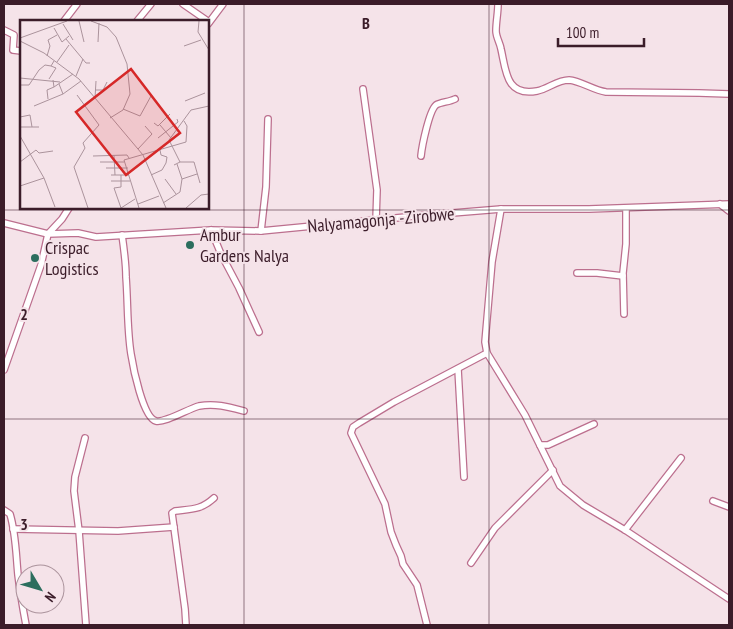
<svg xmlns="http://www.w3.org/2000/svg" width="733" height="629" font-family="'PT Sans Narrow',sans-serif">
  <rect width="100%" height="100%" fill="#f5e3e9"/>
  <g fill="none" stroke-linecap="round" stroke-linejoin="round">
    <defs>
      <g id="minor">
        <path d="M183,4l26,18"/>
        <path d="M498,4c0,9 -2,18 -2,27 0,6 4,12 5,18 5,22 5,48 36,42 11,-2 20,-11 32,-11 12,1 24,10 37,12l93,1 30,1"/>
        <path d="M64,21l13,-17"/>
        <path d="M137,21l14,-17"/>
        <path d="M208,24l15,-20"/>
        <path d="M4,30l10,5 -1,15 8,1"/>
        <path d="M363,89l14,101 -1,30"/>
        <path d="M421,156c1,-10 8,-45 15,-51 5,-3 13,-3 19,-6"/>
        <path d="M720,204l9,7"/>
        <path d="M501,209l-9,53 -7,80 2,11 38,62 35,71 23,19 42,25 104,69"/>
        <path d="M4,223l44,11 30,-1 18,4 115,-7 50,1 155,-15 85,-7h88l140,-5"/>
        <path d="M211,230l10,24 18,34 20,44"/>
        <path d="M261,231l5,-44 2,-68"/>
        <path d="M122,235c2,14 4,28 4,42 2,26 1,52 5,77 2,13 12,64 25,67 9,2 32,-12 43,-15 16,-3 30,1 45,5"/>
        <path d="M577,273h20l26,3"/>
        <path d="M624,314l-1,-41 3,-29v-36"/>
        <path d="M458,369l6,108"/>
        <path d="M4,370l37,-105 7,-31 14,-15 7,-11"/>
        <path d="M85,438l-10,39 -1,14 5,40 7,94"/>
        <path d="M540,445h8l46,-21"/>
        <path d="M713,501l16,6"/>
        <path d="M4,510l6,4c6,20 6,41 8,61 2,17 5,34 8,50"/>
        <path d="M13,529l105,2 56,-4"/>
        <path d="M625,530l56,-72"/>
        <path d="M471,563l24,-35 58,-58"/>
        <path d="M186,625l-1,-16 -13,-96 3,-2c17,-2 26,-1 39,-13"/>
        <path d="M427,625l-10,-40 -14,-21 -2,-8 -5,-11 -5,-13 -6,-28 -34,-71 2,-6 6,-4 35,-21 93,-49"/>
      </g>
    </defs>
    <use href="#minor" stroke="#bc6f8e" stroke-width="8"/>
    <use href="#minor" stroke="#fff" stroke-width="5.5"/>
  </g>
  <path fill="none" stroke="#3b1c29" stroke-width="1" stroke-opacity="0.55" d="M244,4v621M489,4v621M4,210h725M4,419h725"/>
  <g fill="#2c6e5e" stroke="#f5e3e9" stroke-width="2">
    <circle cx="190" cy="245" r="5"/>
    <circle cx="35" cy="258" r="5"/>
  </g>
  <g text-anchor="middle" stroke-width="4" stroke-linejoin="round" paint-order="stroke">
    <g font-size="18" fill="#3b1c29" stroke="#f5e3e9">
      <text transform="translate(381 220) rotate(-5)" y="6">Nalyamagonja -Zirobwe</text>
    </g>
    <g font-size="18" fill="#3b1c29" stroke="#f5e3e9" text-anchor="start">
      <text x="200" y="241">Ambur<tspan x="200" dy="21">Gardens Nalya</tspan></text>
      <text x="45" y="254">Crispac<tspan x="45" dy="21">Logistics</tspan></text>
    </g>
  </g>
  <g transform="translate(20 20)">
    <rect width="189" height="189" fill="#f5e3e9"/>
    <path fill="none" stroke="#ab939c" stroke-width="1" d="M59,1l5,21M71,1l16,6 9,10 11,27 3,30 -7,16 -13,8M179,1l-1,11 11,18M43,4l10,16M34,8l8,14 7,-6M0,18l47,-17M46,19l20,24h4M0,21l24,12 35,26 64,76 23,53M78,22l1,-19M164,26l17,-6M27,36l3,-10 -2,-6 9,-5M37,42l12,-17M56,56l7,-17M0,58l40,4M29,59l7,-11 -5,-2M39,64l4,10 18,-13M0,65h9l10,-15 6,-5 6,1 3,-5M34,67l19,-13M75,70h8l4,-8M57,75l22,30 -16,18 2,5 -11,19 14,41M75,78l1,-17M28,79l-1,-9 7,-3 -1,-7M165,81l20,-8M14,86l29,-12M103,89l17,7 11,-20M0,97l10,-2 2,12M134,103l4,3 12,-12M140,105l11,13M0,107h19M0,116l24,42 11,29M138,118l20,-16 -1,-3M118,129l14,-15 -7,-8M73,136l34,-1 2,3M94,136l1,19M0,142l16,-12 3,3 14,-2M80,142h24M160,142l-11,-22 22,-30 18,-4M157,144l5,15M154,145l6,-3h14l6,21M86,148h22M91,155h18M101,155v12l-7,1 7,20M131,155l11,-5 4,-7 1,-6 -6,-2 -1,-5M145,159l11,15M91,161h19M0,166l24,-8M143,183l17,-11 2,-13 15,-5M118,184l21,-8M101,188l14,-9M119,188l-15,-48 62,-18 1,-16 -3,-5M166,188l15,-13 8,-1"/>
    <path fill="#d62828" fill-opacity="0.15" stroke="#d62828" stroke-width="2.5" d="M111,49l49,64 -54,42 -50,-63z"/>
    <rect width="189" height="189" fill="none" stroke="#3b1c29" stroke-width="2.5"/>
  </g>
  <g font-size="16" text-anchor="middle" font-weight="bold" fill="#3b1c29" stroke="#f5e3e9" stroke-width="4" stroke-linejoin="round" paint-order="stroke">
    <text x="366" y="29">B</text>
    <text x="24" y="320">2</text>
    <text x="24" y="530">3</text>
  </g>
  <rect width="733" height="629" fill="none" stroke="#3b1c29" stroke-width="10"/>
  <g transform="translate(40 589) rotate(128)"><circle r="24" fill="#f5e3e9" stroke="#ab939c"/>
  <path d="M0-4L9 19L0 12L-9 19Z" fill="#2c6e5e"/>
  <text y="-8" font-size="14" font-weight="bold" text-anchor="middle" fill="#3b1c29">N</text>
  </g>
  <path d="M558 38v8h86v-8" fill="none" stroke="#3b1c29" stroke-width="2.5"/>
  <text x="566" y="38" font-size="15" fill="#3b1c29" stroke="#f5e3e9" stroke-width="4" paint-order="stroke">100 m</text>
</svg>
